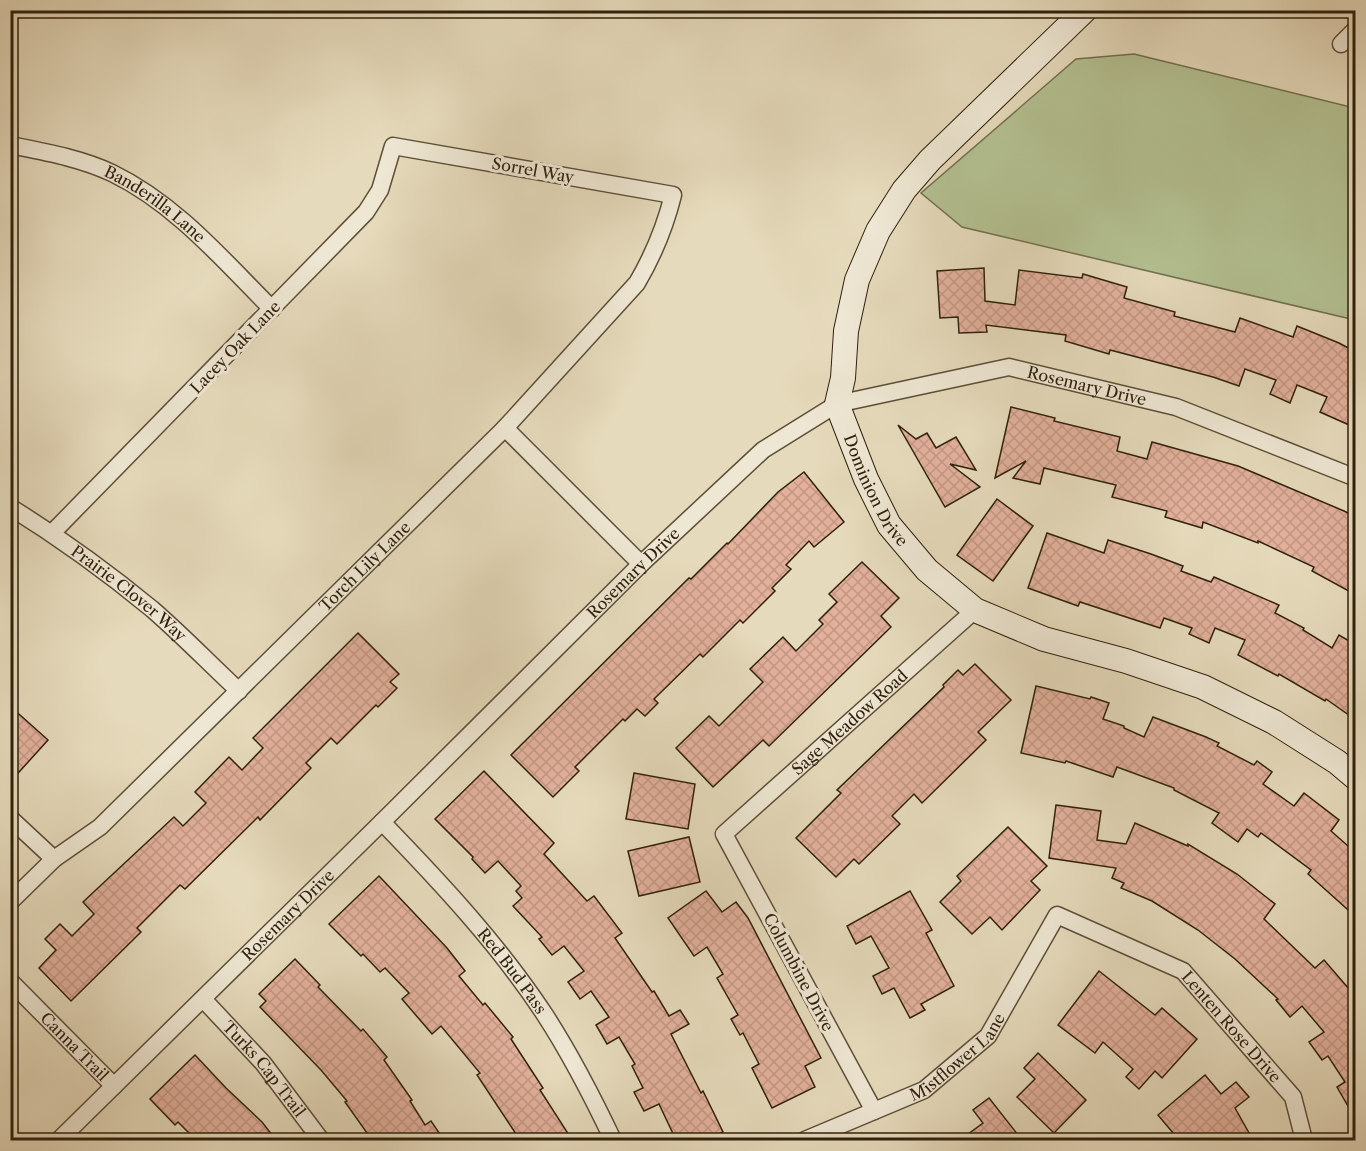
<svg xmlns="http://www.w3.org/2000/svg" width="1366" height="1151" font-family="'Libre Caslon Text',serif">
  <defs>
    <pattern id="building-cross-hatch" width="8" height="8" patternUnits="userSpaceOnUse" patternTransform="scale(1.5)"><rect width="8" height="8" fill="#e2b09b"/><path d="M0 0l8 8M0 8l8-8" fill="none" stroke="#c29784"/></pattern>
  </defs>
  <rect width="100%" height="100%" fill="#e5dabb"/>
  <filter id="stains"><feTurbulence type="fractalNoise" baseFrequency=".00333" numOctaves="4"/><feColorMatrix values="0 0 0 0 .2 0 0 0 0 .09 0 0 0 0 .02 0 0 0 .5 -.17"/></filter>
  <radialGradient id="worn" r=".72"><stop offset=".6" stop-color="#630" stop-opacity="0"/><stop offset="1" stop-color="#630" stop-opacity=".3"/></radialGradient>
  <path fill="#b3c091" stroke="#72704f" stroke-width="1.5" d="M1134,54l221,54v212l-393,-93 -41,-34 155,-134z"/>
  <g fill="url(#building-cross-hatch)" stroke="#30200d" stroke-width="1.5">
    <path d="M984,268l1,33 30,4 4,-35 63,8 1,-4 44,13 -3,11 51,14 -1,4 61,16 5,-14 53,19 4,-11 42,17 17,9v76l-36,-16 7,-15 -30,-12 -7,18 -20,-9 6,-14 -31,-11 -6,17 -26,-9 -103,-27 -1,4 -44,-13 1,-6 -80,-10 1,7 -28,1 -1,-16 -18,1 -3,-47z"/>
    <path d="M1011,407l44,11 -1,3 66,16 -3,14 30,8 5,-17 86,24 106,45 12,6v78l-44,-24 2,-4 -56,-26v2l-55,-21 -1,6 -37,-11 2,-6 -55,-14 4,-12 -72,-17 -4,16 -27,-6 13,-17 -31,17z"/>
    <path d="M898,425l18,14 11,-6 9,15 20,-11 20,33 -26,-6 30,23 -35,20z"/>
    <path d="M804,472l40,50 -30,25 -5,-6 -23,24 5,4 -19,19 3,3 -32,32 -3,-3 -37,37 -3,-3 -46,45 4,4 -13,13 -8,-7 -12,12 -2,-2 -48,48 4,4 -26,26 -42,-42 178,-177 2,1 36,-36 1,1 50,-52z"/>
    <path d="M997,499l36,27 -40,55 -36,-26z"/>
    <path d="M1047,533l57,20 4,-13 43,14 32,12 -2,5 30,11 3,-5 65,28 -4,8 29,15 -1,2 29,18 7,-13 17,10v75l-30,-21 -1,2 -46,-27 -1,2 -40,-21 7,-15 -30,-12 -6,15 -20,-9 3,-6 -28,-10 -4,10 -80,-26 -2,4 -50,-18z"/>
    <path d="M862,562l37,36 -18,18 10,11 -122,119 -6,-6 -50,47 -37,-39 33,-32 10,10 44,-44 -13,-13 33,-32 13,14 27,-27 -4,-4 18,-18 -8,-8z"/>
    <path d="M358,633l41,41 -9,8 7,6 -19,19 -2,-2 -39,39 -6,-6 -25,25 5,5 -51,52 -2,-3 -73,72 -5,-4 -43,43 4,4 -70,69 -32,-33 17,-18 -11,-11 15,-15 12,12 22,-22 -11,-12 91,-85 9,9 23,-23 -11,-11 34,-35 13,13 21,-22 -10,-10z"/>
    <path d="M975,664l36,36 -33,32 8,8 -64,63 -8,-9 -22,22 8,8 -41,40 -5,-5 -18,18 -40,-39 45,-45 -4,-3 107,-103 -1,-2 15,-15 5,5z"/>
    <path d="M1036,686l54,13 1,-2 18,6 -6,16 21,7v2l20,9 9,-20 53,20 13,6 -2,3 37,19 3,-4 15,11 -9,12 31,22 10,-13 35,27 -8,11 25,22v64l-48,-43 3,-4 -50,-37 -3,4 -11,-8 -9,13 -26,-19 7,-10 -45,-23v-2l-57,-21 -4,10 -47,-16 -1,2 -44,-10z"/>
    <path d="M10,706l38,34 -38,42z"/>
    <path d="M484,771l70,72 -10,11 43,47 7,-5 28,37 -7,5 37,54 2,-1 15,25 11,-6 9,14 -18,10 30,59 2,-2 20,41 -18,8h-29l-17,-36 -15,7 -10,-19 9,-4 -11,-22 3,-2 -16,-27 -12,7 -11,-19 13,-8 -18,-26 -11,8 -12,-17 16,-11 -20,-25 -12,9 -13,-16 3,-2 -29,-31 9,-8 -6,-7 5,-5 -23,-25 -13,12 -13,-14 1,-2 -38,-38z"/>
    <path d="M634,773l61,11 -7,45 -62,-10z"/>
    <path d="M1056,805l45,6 -4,29 29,4 9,-21 53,23v-2l49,30 38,30 -11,15 51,49 9,-8 32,37v123l-19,-33 8,-5 -17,-26 -6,4 -13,-18 15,-10 -22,-26 -12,11 -14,-17 2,-1 -43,-40 -37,-29 -46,-29 -31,-13 3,-5 -12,-5 4,-10 -67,-10z"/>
    <path d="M1008,827l39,39 -16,15 9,9 -38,40 -12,-13 -18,17 -32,-32 21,-21 -4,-5z"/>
    <path d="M689,837l11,45 -61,14 -11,-45z"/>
    <path d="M379,876l68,72 18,23 -6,5 24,29 2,-2 28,34 -2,2 32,49 -3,2 29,45 -7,5h-42l-43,-65 3,-2 -39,-47 -9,8 -30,-35 7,-6 -24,-25 -5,4 -17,-18 -2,2 -32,-32z"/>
    <path d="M706,891l16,21 14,-10 12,16 73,140 -16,8 10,21 -43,21 -20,-40 7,-4 -16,-31 -3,2 -9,-16 7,-4 -21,-37 6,-4 -16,-27 -13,9 -26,-38z"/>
    <path d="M910,891l22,39 -6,3 28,53 -33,18 4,6 -15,8 -16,-30 -12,6 -9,-18 16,-8 -18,-32 -15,8 -9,-18z"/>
    <path d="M295,959l25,26 -2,2 43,44 2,-2 24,28 -3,3 28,40 -2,1 15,24 6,-4 13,19h-72l-27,-38 2,-1 -26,-31 -61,-63 6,-6 -7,-7z"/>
    <path d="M1099,971l56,44 7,-7 35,31 -35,39 -7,-7 -16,18 -13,-12 7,-8 -30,-27 -8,11 -37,-28z"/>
    <path d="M1038,1053l48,47 -32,33 -37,-36 18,-18 -11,-11z"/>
    <path d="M195,1055l31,33 36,34 14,18h-80l-18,-18 -3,3 -25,-26z"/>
    <path d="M1205,1075l16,19 15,-12 13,15 -14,11 18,32h-74l-21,-25z"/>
    <path d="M989,1098l33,42h-62l23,-17 -10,-13z"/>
  </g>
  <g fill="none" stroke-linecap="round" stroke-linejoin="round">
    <defs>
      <g id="street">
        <path d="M1341,44l15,-15"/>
        <path id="s1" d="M10,145c35,7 70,13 102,28 64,31 111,87 160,136"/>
        <path d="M505,428l136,136"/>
        <path id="s2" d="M10,507c50,31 97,65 142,102 30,26 58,55 87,82"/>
        <path d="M10,818l44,41"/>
        <path id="s3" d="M382,822c59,61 117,123 163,193 26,40 48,83 68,125"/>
        <path id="s4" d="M10,902l44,-43 46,-32 405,-399 132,-145c17,-29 28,-56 36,-88l-280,-49 -13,44 -14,22 -314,321"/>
        <path id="s5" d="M10,981l104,105"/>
        <path id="s6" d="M203,999l60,64 58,77"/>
        <path id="s7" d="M874,1111l-150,-277 251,-224"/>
        <path id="s8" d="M59,1140l323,-318 259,-258 122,-114 74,-46 172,-37 167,40 180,71"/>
        <path id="s9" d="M805,1140l119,-50 64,-54 69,-121 126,56 110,126 11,43"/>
      </g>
      <g id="secondary">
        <path id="s10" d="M1085,10l-155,150 -26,30 -26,41 -21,49 -11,51 -3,47 -6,26 29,75 23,46 38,45 48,40 69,29 82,22 77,26 71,35 63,40 19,16"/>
      </g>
    </defs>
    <use href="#street" stroke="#5d4e38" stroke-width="19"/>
    <use href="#secondary" stroke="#30200d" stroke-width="26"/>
    <use href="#street" stroke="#eee7d3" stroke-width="16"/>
    <use href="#secondary" stroke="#eee7d3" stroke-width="24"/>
  </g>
  <g text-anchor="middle" stroke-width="6" stroke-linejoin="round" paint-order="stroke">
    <g font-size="16" fill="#30200d" stroke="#eee7d3">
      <text transform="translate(533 170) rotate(10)" y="6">Sorrel Way</text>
      <text dy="6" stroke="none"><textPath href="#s1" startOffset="159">Banderilla Lane</textPath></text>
      <text transform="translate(235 347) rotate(-46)" y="6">Lacey Oak Lane</text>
      <text dy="6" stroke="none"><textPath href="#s8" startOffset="1329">Rosemary Drive</textPath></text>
      <text dy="6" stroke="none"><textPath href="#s10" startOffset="578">Dominion Drive</textPath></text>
      <text dy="6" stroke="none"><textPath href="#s4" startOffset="489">Torch Lily Lane</textPath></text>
      <text dy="6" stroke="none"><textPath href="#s8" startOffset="807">Rosemary Drive</textPath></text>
      <text dy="6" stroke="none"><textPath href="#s2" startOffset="147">Prairie Clover Way</textPath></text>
      <text dy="6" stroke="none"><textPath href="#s7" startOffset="483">Sage Meadow Road</textPath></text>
      <text dy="6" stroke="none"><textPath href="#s8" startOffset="321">Rosemary Drive</textPath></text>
      <text dy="6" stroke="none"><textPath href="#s3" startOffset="198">Red Bud Pass</textPath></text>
      <text transform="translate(799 972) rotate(62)" y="6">Columbine Drive</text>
      <text dy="6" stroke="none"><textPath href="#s9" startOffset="564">Lenten Rose Drive</textPath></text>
      <text dy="6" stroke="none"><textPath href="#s5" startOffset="92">Canna Trail</textPath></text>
      <text dy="6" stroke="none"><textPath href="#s9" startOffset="176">Mistflower Lane</textPath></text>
      <text dy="6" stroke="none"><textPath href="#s6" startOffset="93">Turks Cap Trail</textPath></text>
    </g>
  </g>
  <rect width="1366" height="1151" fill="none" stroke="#e5dabb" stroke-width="36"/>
  <rect x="12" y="12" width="1342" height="1127" fill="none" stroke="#30200d" stroke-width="3"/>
  <rect x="18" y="18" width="1330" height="1115" fill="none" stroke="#30200d" stroke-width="1.5"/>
  <rect width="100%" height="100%" filter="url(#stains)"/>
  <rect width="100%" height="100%" fill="url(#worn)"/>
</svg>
